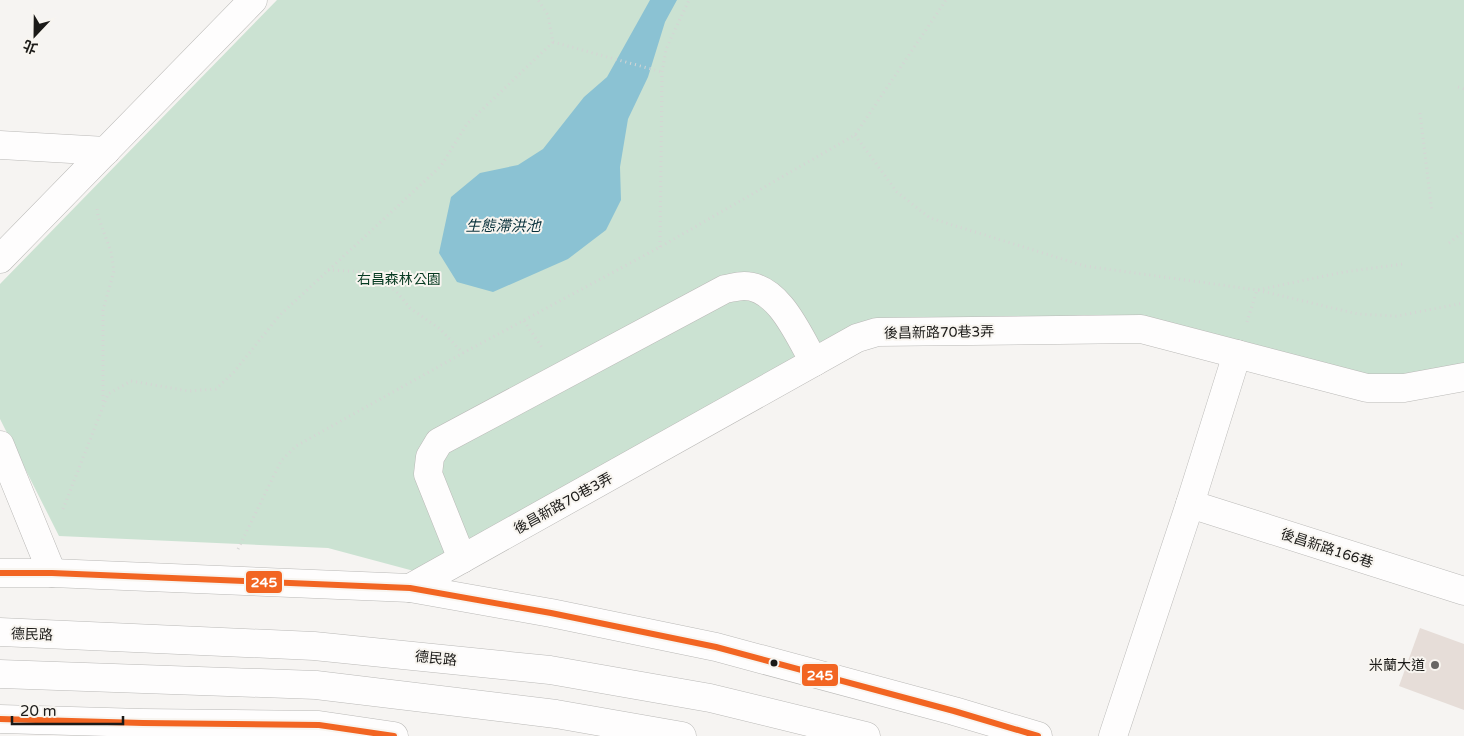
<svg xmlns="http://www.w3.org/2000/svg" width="1464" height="736" font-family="'Varela Round','Noto Sans TC',sans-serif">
  <rect width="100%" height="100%" fill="#f6f4f2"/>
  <path fill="#cbe2d2" d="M277,0h1187v377l-93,13 -286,-75 -232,23 -413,240 -112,-30 -269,-12 -59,-117v-135z"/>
  <path fill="#8bc2d3" d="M650,0h27l-12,22 -17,55 -20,42 -8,48 1,33 -15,30 -38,29 -75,33 -36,-10 -18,-29 12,-56 29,-24 38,-8 25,-16 41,-52 23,-20z"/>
  <path fill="#e6ddd8" d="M1420,628l44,16v66l-65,-24z"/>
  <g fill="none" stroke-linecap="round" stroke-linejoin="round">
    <defs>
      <g id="minor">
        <path d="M0,145l106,6"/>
        <path d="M0,259l253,-259"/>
        <path d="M0,445l52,128"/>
        <path d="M1190,504l274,87"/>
        <path d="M462,559l-34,-85 2,-17 9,-15 286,-153c6,-1 13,-3 19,-3 35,0 55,50 70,76"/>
        <path d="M0,573h52l358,15 141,25 165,34 238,64 84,25"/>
        <path d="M410,588l447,-250 20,-6 264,-3 226,59h37l60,-11"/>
        <path d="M0,632l314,14 236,24 160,28 156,38"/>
        <path d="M0,674l316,11 240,29 126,22"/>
        <path d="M0,719l143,4 176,2 75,11"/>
        <path d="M1113,736l77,-232 47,-150"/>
      </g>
    </defs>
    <use href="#minor" stroke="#bab9b7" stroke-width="29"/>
    <g stroke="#d5d5d4" stroke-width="3" stroke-dasharray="1 4" stroke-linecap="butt">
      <path d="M553,42l109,30"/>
      <path d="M1458,87l6,2"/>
      <path d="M1420,113l12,99"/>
      <path d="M855,135l42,57 33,26 155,48 172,24 101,24 39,2 67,-13"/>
      <path d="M97,209l1,7 13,36 3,19 -11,39v93"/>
      <path d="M1449,243l15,-12"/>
      <path d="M660,247l2,-175 4,-23 23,-49"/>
      <path d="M328,270l38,2 30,19 14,17 30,21 23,24"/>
      <path d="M524,321l19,28"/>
      <path d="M1247,322l10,-32 87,-18 59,-8"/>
      <path d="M63,509l45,-115 23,-13 58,10 27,-2 18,-17 45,-56 162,-150 26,-42 86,-82 -5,-27 -10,-15"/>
      <path d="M238,549l43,-88 15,-15 167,-93 197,-106 195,-112 91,-135"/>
    </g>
    <use href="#minor" stroke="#fefdfd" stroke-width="28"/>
    <defs>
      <g id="bus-1">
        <path d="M0,573h52l358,15 141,25 165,34 238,64 84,25"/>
        <path d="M0,719l143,4 176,2 75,11"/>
      </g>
    </defs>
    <use href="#bus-1" stroke="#f8f5f0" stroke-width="10"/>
    <use href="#bus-1" stroke="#f26522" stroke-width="6"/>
  </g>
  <circle fill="#1b1a18" stroke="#f8f5f0" stroke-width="2" cx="774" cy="663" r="4.5"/>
  <circle fill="#686664" stroke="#f8f5f0" stroke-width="2" cx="1435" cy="665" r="5"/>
  <g text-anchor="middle" stroke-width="4" stroke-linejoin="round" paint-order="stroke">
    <g font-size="14" fill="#063a21" stroke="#f8f5f0">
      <text x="399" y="284">右昌森林公園</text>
    </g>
    <g font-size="14" fill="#1b1a18" stroke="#f8f5f0">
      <text transform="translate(939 332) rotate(-1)" y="5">後昌新路70巷3弄</text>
      <text transform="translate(563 503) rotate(-29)" y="5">後昌新路70巷3弄</text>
      <text transform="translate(1327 548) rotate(18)" y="5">後昌新路166巷</text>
      <text transform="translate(32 634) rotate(2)" y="5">德民路</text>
      <text transform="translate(436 658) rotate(6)" y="5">德民路</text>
    </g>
    <g font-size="14" fill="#1b1a18" stroke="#f8f5f0" text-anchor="end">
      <text x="1425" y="670">米蘭大道</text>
    </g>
    <g font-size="15" font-style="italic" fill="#09313b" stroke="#f8f5f0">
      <text x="503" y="231">生態滯洪池</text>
    </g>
  </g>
  <g stroke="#f8f5f0" stroke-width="2">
    <rect x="245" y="570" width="38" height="24" rx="5" fill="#f26522"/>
    <rect x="801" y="663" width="38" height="24" rx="5" fill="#f26522"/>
  </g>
  <g font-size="14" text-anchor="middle" font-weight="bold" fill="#fff">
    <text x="264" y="587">245</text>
    <text x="820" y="680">245</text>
  </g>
  <g transform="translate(35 35) rotate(202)" stroke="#f8f5f0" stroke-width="4" paint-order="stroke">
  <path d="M0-4L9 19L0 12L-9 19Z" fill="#1b1a18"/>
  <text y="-8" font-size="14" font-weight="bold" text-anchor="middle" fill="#1b1a18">北</text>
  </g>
  <path d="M12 716v8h111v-8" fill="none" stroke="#1b1a18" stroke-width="2.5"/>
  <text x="20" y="716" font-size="15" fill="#1b1a18" stroke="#f8f5f0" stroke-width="4" paint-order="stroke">20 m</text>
</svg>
